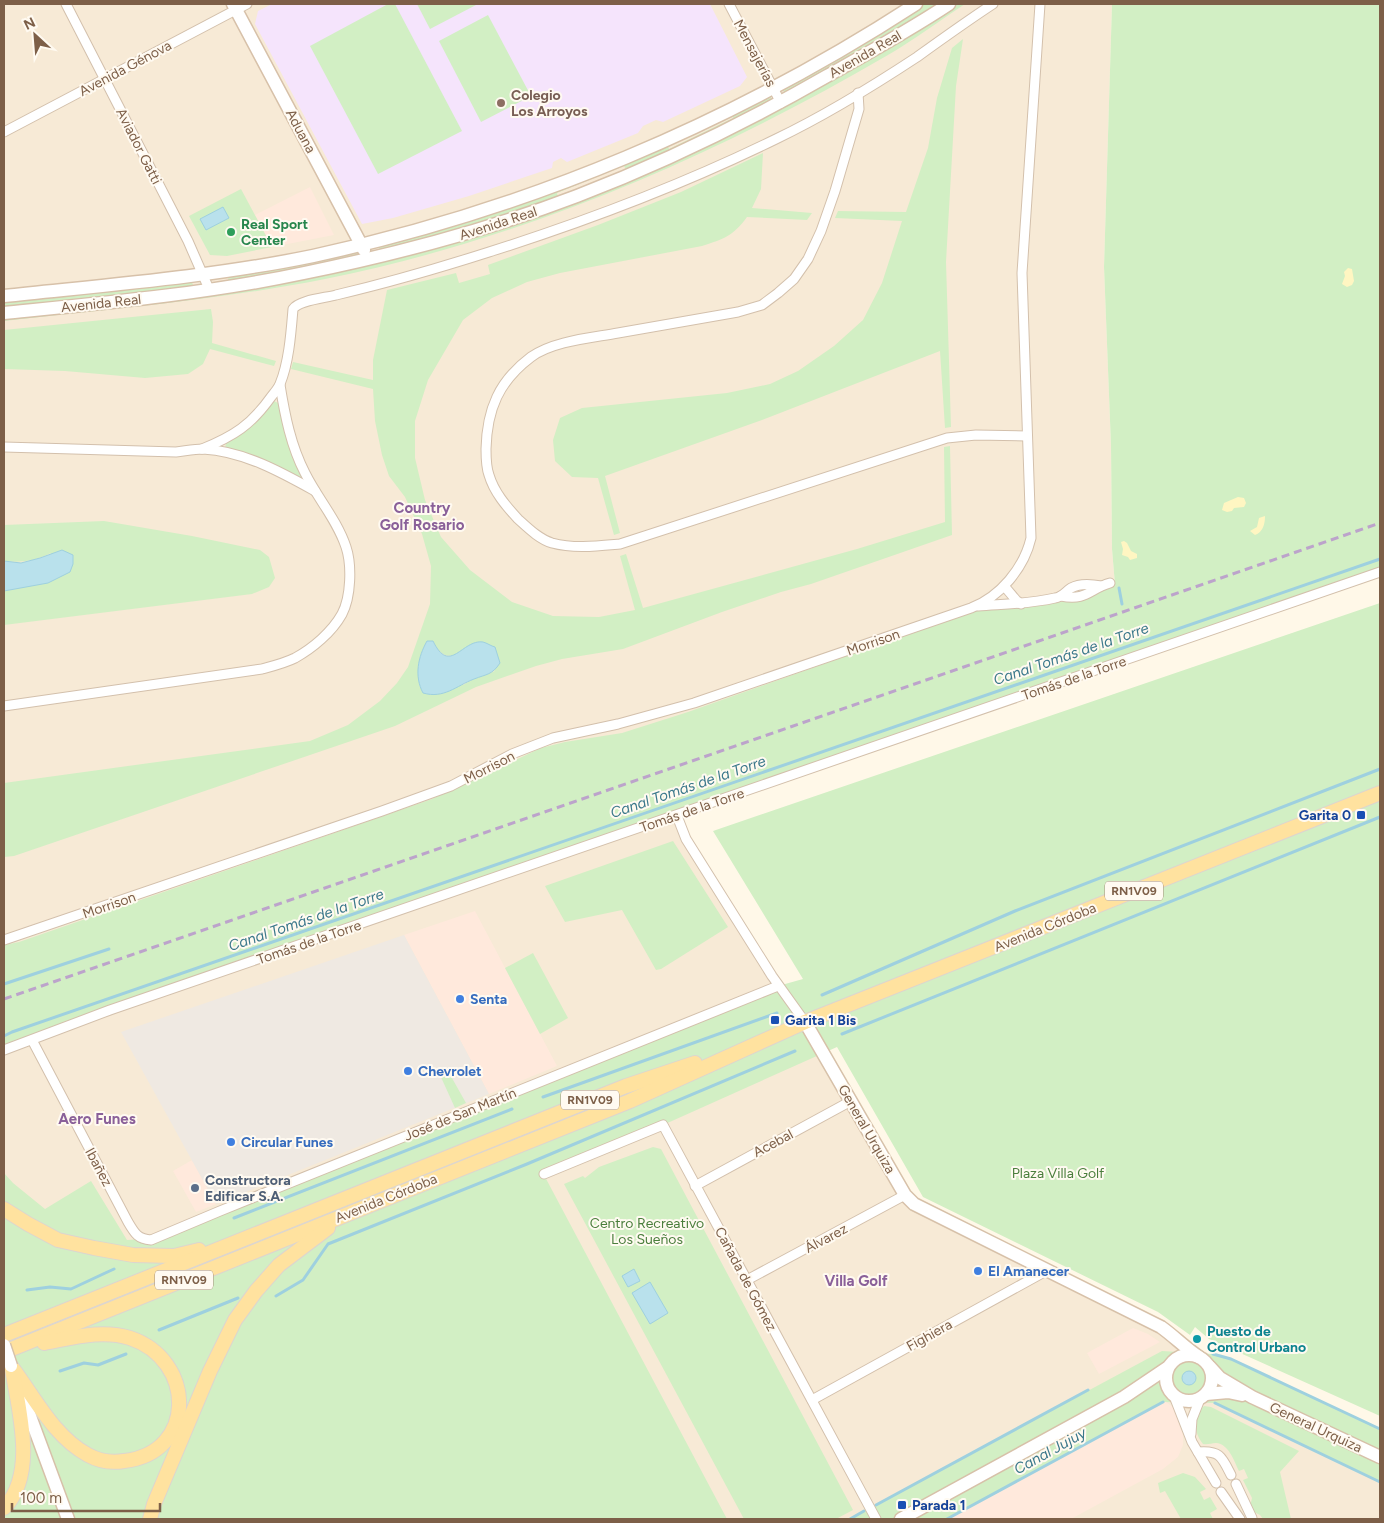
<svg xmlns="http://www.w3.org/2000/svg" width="1384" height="1523" font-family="Figtree,sans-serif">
  <rect width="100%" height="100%" fill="#fff8e8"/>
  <g fill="#f7ead6">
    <path d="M4,4h1108l-8,263 7,179 1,103 3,36 -1111,414z"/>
    <path d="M677,816l228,379 275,145 200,117v62h-1376v-469z"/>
  </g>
  <g fill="#ffe9dc">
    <path d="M310,187l24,48 -62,12 -17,-32z"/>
    <path d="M475,911l82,155 -68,28 -85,-159z"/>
    <path d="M192,1160l24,44 -20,8 -23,-41z"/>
    <path d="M1133,1328l15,6 12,8 -61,32 -12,-21z"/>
    <path d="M1160,1398l13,9 10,28v10l-5,12 -15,12 -92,50h-132z"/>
  </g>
  <path fill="#efe9e2" d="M404,935l85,159 -273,110 -95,-172z"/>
  <path fill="#f5e4fc" d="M272,4h438l37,73 -7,9 -77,36 -7,-2 -13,6 -5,7 -71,29 -6,-4 -8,4 -1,6 -83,28 -76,22 -31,6 -107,-200 3,-13z"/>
  <g fill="#d2efc4" fill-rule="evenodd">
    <path d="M388,4h7l67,127 -84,43 -68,-128z"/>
    <path d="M417,4h58l1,1 -46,24z"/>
    <path d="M923,4h21l-159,90 -2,-4 1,-3z"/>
    <path d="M949,4h16c-26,17 -51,36 -77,51 -175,102 -364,184 -563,224 -106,21 -214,30 -321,42v-8l180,-19 244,-49 265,-98z"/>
    <path d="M1112,4h268v568l-1376,478v-105l15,-3 413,-143 109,-51 24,-6 57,-9 66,-21 294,-104 93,-7 31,-14 9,-2 -3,-36 -1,-103 -7,-179z"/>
    <path d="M488,15l43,81 -50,26 -42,-81z"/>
    <path d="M963,39l-7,47 -10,176 5,165 -6,1 -5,-77 -178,69 -157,56 15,57 -6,2 -16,-57 -26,-1 -17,-16 -2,-21 7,-22 22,-10 145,-15 43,-9 28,-13 36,-25 29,-26 19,-37 20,-62 -67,-3 3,-7 68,1 22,-64 9,-50 15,-50z"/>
    <path d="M770,96l2,4 -1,3 -144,68 -3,-5 -67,27 1,5 -76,26 -102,27 -2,-6 289,-102 2,6 64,-31 -1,-5z"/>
    <path d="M763,153l-2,36 -9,19 60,5 -5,7 -60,-3c-14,19 -23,22 -45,29l-142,27 -33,9 -35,16 -29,22 -35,60 -13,41v37l10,42 16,37 29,33 42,32 41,14 46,1 36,-7 -15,-54 6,-2 17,54 214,-59 88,-27 -1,-75 6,-1 2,89 -141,49 -30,8 -59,20 -99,37 -61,10 -26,7 -60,21 -81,39 -381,130 -10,1v-74l306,-42 38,-16 32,-24 17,-18 11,-16 22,-63 1,-38 -9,-32 -17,-37 -16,-21 -7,-21 -7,-34 -2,-32 -82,-20 2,-7 80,18v-20l14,-70 69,-17 3,10 31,-9 -2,-9 110,-40 83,-33zM427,641h6c7,15 17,20 31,8l31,22 -22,8 -10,6 -43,2c-3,-17 -1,-31 7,-46z"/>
    <path d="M241,189l31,58 -45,9 -17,-1 -21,-39z"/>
    <path d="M355,248l6,6 -1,3 -129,25 -3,-2 1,-5z"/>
    <path d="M191,280l2,5 -3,2 -186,22v-9z"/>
    <path d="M211,309l2,13 -1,21 64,18 -2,5 -64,-17 -7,15 -15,10 -43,4 -80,-7 -61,-2v-39z"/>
    <path d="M274,401l6,3c4,25 11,48 22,72l-2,2 -15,-8 -60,-21 1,-6c20,-9 34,-25 48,-42z"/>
    <path d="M104,521l88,15 68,14 9,7 6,21 -6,9 -17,7 -248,31v-34l11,-2 36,-36c-17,8 -29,10 -47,8v-36z"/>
    <path d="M1380,603v813l-171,-77 -14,-12 -5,8 -32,-23 -235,-115 -86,-150 -174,78 -119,50 183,344h-723v-346l9,10 32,26 46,-28 36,59 15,-1 636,-253 25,-7 -90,-148z"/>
    <path d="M673,841l55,86 -67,42 -5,1 -34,-60 -57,12 -20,-36z"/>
    <path d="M533,953l35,65 -28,16 -35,-66z"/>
    <path d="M448,1071l18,32 -11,5 -15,-33z"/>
    <path d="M653,1147l8,2 192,361 -17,9h-92l-180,-335 19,-8 2,2 14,-11z"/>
    <path d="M1162,1351l51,3 18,5 149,70v53l-165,-79 -52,-1 -216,117h-97z"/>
    <path d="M1204,1406l7,1 88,44 -19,21 11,47h-28l-3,-4 -8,-4 -2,-4 2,-9 -9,-18 5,-2 -4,-9 -5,2c-5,-10 -10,-27 -23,-28 -5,0 -8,2 -13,1 -9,-11 -11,-27 1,-38z"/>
    <path d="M1183,1473l12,4 11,12 -6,3 4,8 6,-3 7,12 -7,4 3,6h-32l-16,-28 -5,2 -2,-10z"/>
  </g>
  <g fill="#fff6c2">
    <path d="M1348,268l4,1 2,12 -2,4 -5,2 -5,-3 3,-8 -1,-4z"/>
    <path d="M1238,497l6,1 2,5 -2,4 -10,1 -2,3 -5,1 -5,-2 2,-7z"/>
    <path d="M1265,516c0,8 -2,16 -10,19l-5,-4 7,-4 2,-9z"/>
    <path d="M1124,541l3,2 4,8 6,3v4l-7,2 -2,-3 -6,-2 1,-6 -2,-7z"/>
  </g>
  <g fill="#b9e1ec" stroke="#9ed0df">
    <path d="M223,207l6,11 -23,12 -6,-11z"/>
    <path d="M62,550l11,5v9l-3,8 -22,11 -44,8v-30l17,2 19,-5z"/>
    <path d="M427,641h6c17,35 29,-2 50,1 4,1 8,4 12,5l5,16c-8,12 -13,11 -26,16 -18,7 -30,20 -51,14 -9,-17 -5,-36 4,-52z"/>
    <path d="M634,1269l6,12 -12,6 -6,-11z"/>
    <path d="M650,1282l18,31 -18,11 -18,-31z"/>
    <circle cx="1189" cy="1378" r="7"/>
  </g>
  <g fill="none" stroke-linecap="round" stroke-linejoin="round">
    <g stroke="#9ed0df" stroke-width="3">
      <path d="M1119,588l3,16"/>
      <path d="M4,984l105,-35"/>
      <path d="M822,995l193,-84 365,-142"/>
      <path d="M842,1034l538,-217"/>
      <path d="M4,1036l8,-4 1368,-473"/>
      <path d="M543,1097l234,-84"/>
      <path d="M234,1218l278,-109"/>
      <path d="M27,1290l23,-3 21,2 43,-20"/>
      <path d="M276,1296l27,-16 25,-36 199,-80 268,-113"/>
      <path d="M159,1330l79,-32"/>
      <path d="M1213,1354l18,5 149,70"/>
      <path d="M60,1371l24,-8 14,2 28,-11"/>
      <path d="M1215,1403l165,79"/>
      <path d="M876,1505l212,-115"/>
      <path d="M850,1519l14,-8"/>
      <path d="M947,1519l216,-117"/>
    </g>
    <defs>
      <g id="street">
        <path d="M66,4l122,237 21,48"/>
        <path d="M729,4l52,99"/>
        <path d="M858,93l1,16 -24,82 -14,40 -13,28 -14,20 -16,14 -16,12 -24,7c-40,7 -80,14 -120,21 -27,5 -65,8 -87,24 -32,24 -44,52 -45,92 0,8 0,18 3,26 5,17 17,31 29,44 10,9 21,20 34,24 22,6 46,3 68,1l327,-106 29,-3 51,1"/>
        <path d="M4,132l243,-128"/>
        <path d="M4,447l172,5c9,-1 18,-3 27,-3 40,2 78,23 112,42"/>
        <path d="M202,449c32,-13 49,-24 69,-52 3,-4 7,-8 9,-13 9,-22 11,-51 13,-75 6,-9 32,-11 43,-14 51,-12 103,-27 153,-43 98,-31 195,-68 287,-113 48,-23 97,-53 141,-82 25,-18 50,-36 76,-53"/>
        <path d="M1005,587l11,13 5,4"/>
        <path d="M1061,596c26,5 28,-7 49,-13"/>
        <path d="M978,606c26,-2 51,-2 77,-8 7,-1 10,-6 16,-10 9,-5 20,-4 30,-2"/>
        <path d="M4,706l258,-37c11,-3 23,-6 33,-11 18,-10 37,-26 47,-44 9,-17 10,-49 4,-67 -9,-27 -28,-48 -41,-74 -14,-27 -20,-57 -25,-88"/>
        <path d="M677,816l9,23 86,137 33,46"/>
        <path d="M4,940l378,-129 69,-25 61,-32 41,-16 65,-14 76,-21 277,-95c29,-11 53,-40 60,-70l-9,-265 18,-269"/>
        <path d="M32,1040l96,182c7,12 10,17 23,18l69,-29 558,-225"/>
        <path d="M4,1050l106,-40 1270,-438"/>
        <path d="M544,1174l119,-49 213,394"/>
        <path d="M695,1186l156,-85"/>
        <path d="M747,1280l158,-85"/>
        <path d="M1174,1396l18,46 24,41"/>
        <path d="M812,1400l234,-129"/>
        <path d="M1191,1434l1,-15 8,-20"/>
        <path d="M1198,1452c22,-2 24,5 33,23"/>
        <path d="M1236,1484l16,34"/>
        <path d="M1221,1492l19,27"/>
      </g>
      <g id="secondary">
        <path d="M233,4l131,246"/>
        <path d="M4,296c103,-11 207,-19 309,-40 214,-46 420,-133 603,-252"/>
        <path d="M4,313c100,-10 201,-19 300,-40 93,-19 184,-43 273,-77 86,-33 170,-74 250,-120 41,-23 83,-46 122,-72"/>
        <path d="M805,1022l100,173 9,9 247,123c14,10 24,21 38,30"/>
        <circle cx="1189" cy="1378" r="23"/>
        <path d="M1210,1367l10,11 32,19 128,60"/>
        <path d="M20,1389l48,130"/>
        <path d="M1206,1394l22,-2 14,3"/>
        <path d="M901,1519l223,-122 43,-29"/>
      </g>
      <g id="primary">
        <path d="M4,1209l24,15 30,16 36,8 39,7 41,1 25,-6"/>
        <path d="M4,1335l622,-249 69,-23"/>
        <path d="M4,1352l626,-251 175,-79 575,-229"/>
        <path d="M11,1366c23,30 42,70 77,89 11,6 24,8 36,6 73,-8 72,-101 6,-123 -28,-9 -58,0 -86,5"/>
        <path d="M4,1508c33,-34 15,-97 8,-139"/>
        <path d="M150,1519l4,-15 56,-133 25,-51 21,-29 23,-26 49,-37"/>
      </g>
    </defs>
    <use href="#street" stroke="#d3c0ac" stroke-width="11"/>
    <use href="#secondary" stroke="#d7c1a9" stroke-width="15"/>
    <use href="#primary" stroke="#ddd5cf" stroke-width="16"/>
    <use href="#street" stroke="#fff" stroke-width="9"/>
    <use href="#secondary" stroke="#fff" stroke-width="12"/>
    <use href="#primary" stroke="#ffe29f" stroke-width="14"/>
    <path stroke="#bca3cb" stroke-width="3" stroke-dasharray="8 5" stroke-linecap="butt" d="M4,999l1376,-476"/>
    <defs>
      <path id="secondary-bridge" d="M4,1345l7,21"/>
    </defs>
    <use href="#secondary-bridge" stroke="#d7c1a9" stroke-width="15" stroke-linecap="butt"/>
    <use href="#secondary-bridge" stroke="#fff" stroke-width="12"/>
  </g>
  <circle fill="#8d6e63" stroke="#fffaf1" stroke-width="2" cx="501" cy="103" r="5"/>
  <circle fill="#2e9e5b" stroke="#fffaf1" stroke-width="2" cx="231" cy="232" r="5"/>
  <g fill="#1a4fb4" stroke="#fffaf1" stroke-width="2">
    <rect x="1356" y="810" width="10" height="10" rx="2.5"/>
    <rect x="770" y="1015" width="10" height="10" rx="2.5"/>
    <rect x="897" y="1500" width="10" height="10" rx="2.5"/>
  </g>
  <g fill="#3f7fe0" stroke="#fffaf1" stroke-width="2">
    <circle cx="460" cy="999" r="5"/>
    <circle cx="408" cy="1071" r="5"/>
    <circle cx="231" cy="1142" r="5"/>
    <circle cx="978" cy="1271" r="5"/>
  </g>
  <circle fill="#5c6f8a" stroke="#fffaf1" stroke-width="2" cx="195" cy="1188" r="5"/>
  <circle fill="#0f9aa8" stroke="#fffaf1" stroke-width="2" cx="1197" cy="1339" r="5"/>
  <g text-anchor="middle" stroke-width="4" stroke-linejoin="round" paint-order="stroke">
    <g fill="#fffaf1" stroke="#a48e7b" stroke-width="1">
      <rect x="1105" y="881.5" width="58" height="19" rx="4"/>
      <rect x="561" y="1090.5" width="58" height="19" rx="4"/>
      <rect x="155" y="1270.5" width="58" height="19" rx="4"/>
    </g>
    <g font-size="12" font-weight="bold" fill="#7d5f48">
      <text x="1134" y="895">RN1V09</text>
      <text x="590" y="1104">RN1V09</text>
      <text x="184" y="1284">RN1V09</text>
    </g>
    <g font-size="14" fill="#7d5f48" stroke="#fffaf1">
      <text transform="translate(755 53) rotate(62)" y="5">Mensajerías</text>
      <text transform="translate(865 54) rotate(-30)" y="5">Avenida Real</text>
      <text transform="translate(125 68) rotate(-28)" y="5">Avenida Génova</text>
      <text transform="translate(301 131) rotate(62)" y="5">Aduana</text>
      <text transform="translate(139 146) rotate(63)" y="5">Aviador Gatti</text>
      <text transform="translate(498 223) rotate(-18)" y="5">Avenida Real</text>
      <text transform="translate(101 303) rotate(-6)" y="5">Avenida Real</text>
      <text transform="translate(873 642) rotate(-19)" y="5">Morrison</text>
      <text transform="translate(1074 678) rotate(-19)" y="5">Tomás de la Torre</text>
      <text transform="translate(489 767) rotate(-27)" y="5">Morrison</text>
      <text transform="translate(692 810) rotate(-19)" y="5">Tomás de la Torre</text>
      <text transform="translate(109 905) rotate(-19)" y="5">Morrison</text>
      <text transform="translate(1045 927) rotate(-22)" y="5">Avenida Córdoba</text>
      <text transform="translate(309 942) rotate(-19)" y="5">Tomás de la Torre</text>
      <text transform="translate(460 1114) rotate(-22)" y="5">José de San Martín</text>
      <text transform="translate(867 1129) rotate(60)" y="5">General Urquiza</text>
      <text transform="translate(773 1143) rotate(-28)" y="5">Acebal</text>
      <text transform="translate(99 1167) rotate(62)" y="5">Ibañez</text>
      <text transform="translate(386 1198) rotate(-22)" y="5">Avenida Córdoba</text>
      <text transform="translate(826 1238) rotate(-28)" y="5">Álvarez</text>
      <text transform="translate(746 1279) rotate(62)" y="5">Cañada de Gómez</text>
      <text transform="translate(929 1335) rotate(-29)" y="5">Fighiera</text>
      <text transform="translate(1316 1427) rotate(25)" y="5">General Urquiza</text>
    </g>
    <g font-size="14" font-weight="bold" fill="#785e54" stroke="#fffaf1" text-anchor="start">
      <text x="511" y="100">Colegio<tspan x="511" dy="16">Los Arroyos</tspan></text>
    </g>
    <g font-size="14" font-weight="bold" fill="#27864d" stroke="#fffaf1" text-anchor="start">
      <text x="241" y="229">Real Sport<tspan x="241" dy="16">Center</tspan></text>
    </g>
    <g font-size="14" font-weight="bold" fill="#164399" stroke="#fffaf1" text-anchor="start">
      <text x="1351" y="820" text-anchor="end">Garita 0</text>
      <text x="785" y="1025">Garita 1 Bis</text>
      <text x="912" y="1510">Parada 1</text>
    </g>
    <g font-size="14" font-weight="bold" fill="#366cbe" stroke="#fffaf1" text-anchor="start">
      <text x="470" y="1004">Senta</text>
      <text x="418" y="1076">Chevrolet</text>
      <text x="241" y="1147">Circular Funes</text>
      <text x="988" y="1276">El Amanecer</text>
    </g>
    <g font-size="14" fill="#4a7e3c" stroke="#fffaf1">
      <text x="1058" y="1178">Plaza Villa Golf</text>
      <text x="647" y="1228">Centro Recreativo<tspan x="647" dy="16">Los Sueños</tspan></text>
    </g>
    <g font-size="14" font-weight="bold" fill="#4e5e75" stroke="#fffaf1" text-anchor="start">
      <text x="205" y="1185">Constructora<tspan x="205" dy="16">Edificar S.A.</tspan></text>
    </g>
    <g font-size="14" font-weight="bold" fill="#0d838f" stroke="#fffaf1" text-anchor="start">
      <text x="1207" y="1336">Puesto de<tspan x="1207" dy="16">Control Urbano</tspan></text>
    </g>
    <g font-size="15" font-weight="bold" fill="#8a6099" stroke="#fffaf1">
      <text x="422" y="513">Country<tspan x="422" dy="17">Golf Rosario</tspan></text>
      <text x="97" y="1124">Aero Funes</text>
      <text x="856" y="1286">Villa Golf</text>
    </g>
    <g font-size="15" font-style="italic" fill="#3b788b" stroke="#fffaf1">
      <text transform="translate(1071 654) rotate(-19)" y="5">Canal Tomás de la Torre</text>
      <text transform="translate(688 787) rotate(-19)" y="5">Canal Tomás de la Torre</text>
      <text transform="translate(306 920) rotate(-19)" y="5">Canal Tomás de la Torre</text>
      <text transform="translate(1050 1451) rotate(-29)" y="5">Canal Jujuy</text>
    </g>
  </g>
  <rect width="1384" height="1523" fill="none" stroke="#7d5f48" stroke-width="10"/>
  <g transform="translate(35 35) rotate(334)" stroke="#fffaf1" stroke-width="4" paint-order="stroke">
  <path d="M0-4L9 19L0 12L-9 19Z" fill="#7d5f48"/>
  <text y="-8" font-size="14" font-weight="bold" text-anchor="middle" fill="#7d5f48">N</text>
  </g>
  <path d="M12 1503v8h148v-8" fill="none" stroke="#7d5f48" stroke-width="2.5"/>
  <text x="20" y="1503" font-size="15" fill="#7d5f48" stroke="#fffaf1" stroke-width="4" paint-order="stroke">100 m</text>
</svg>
